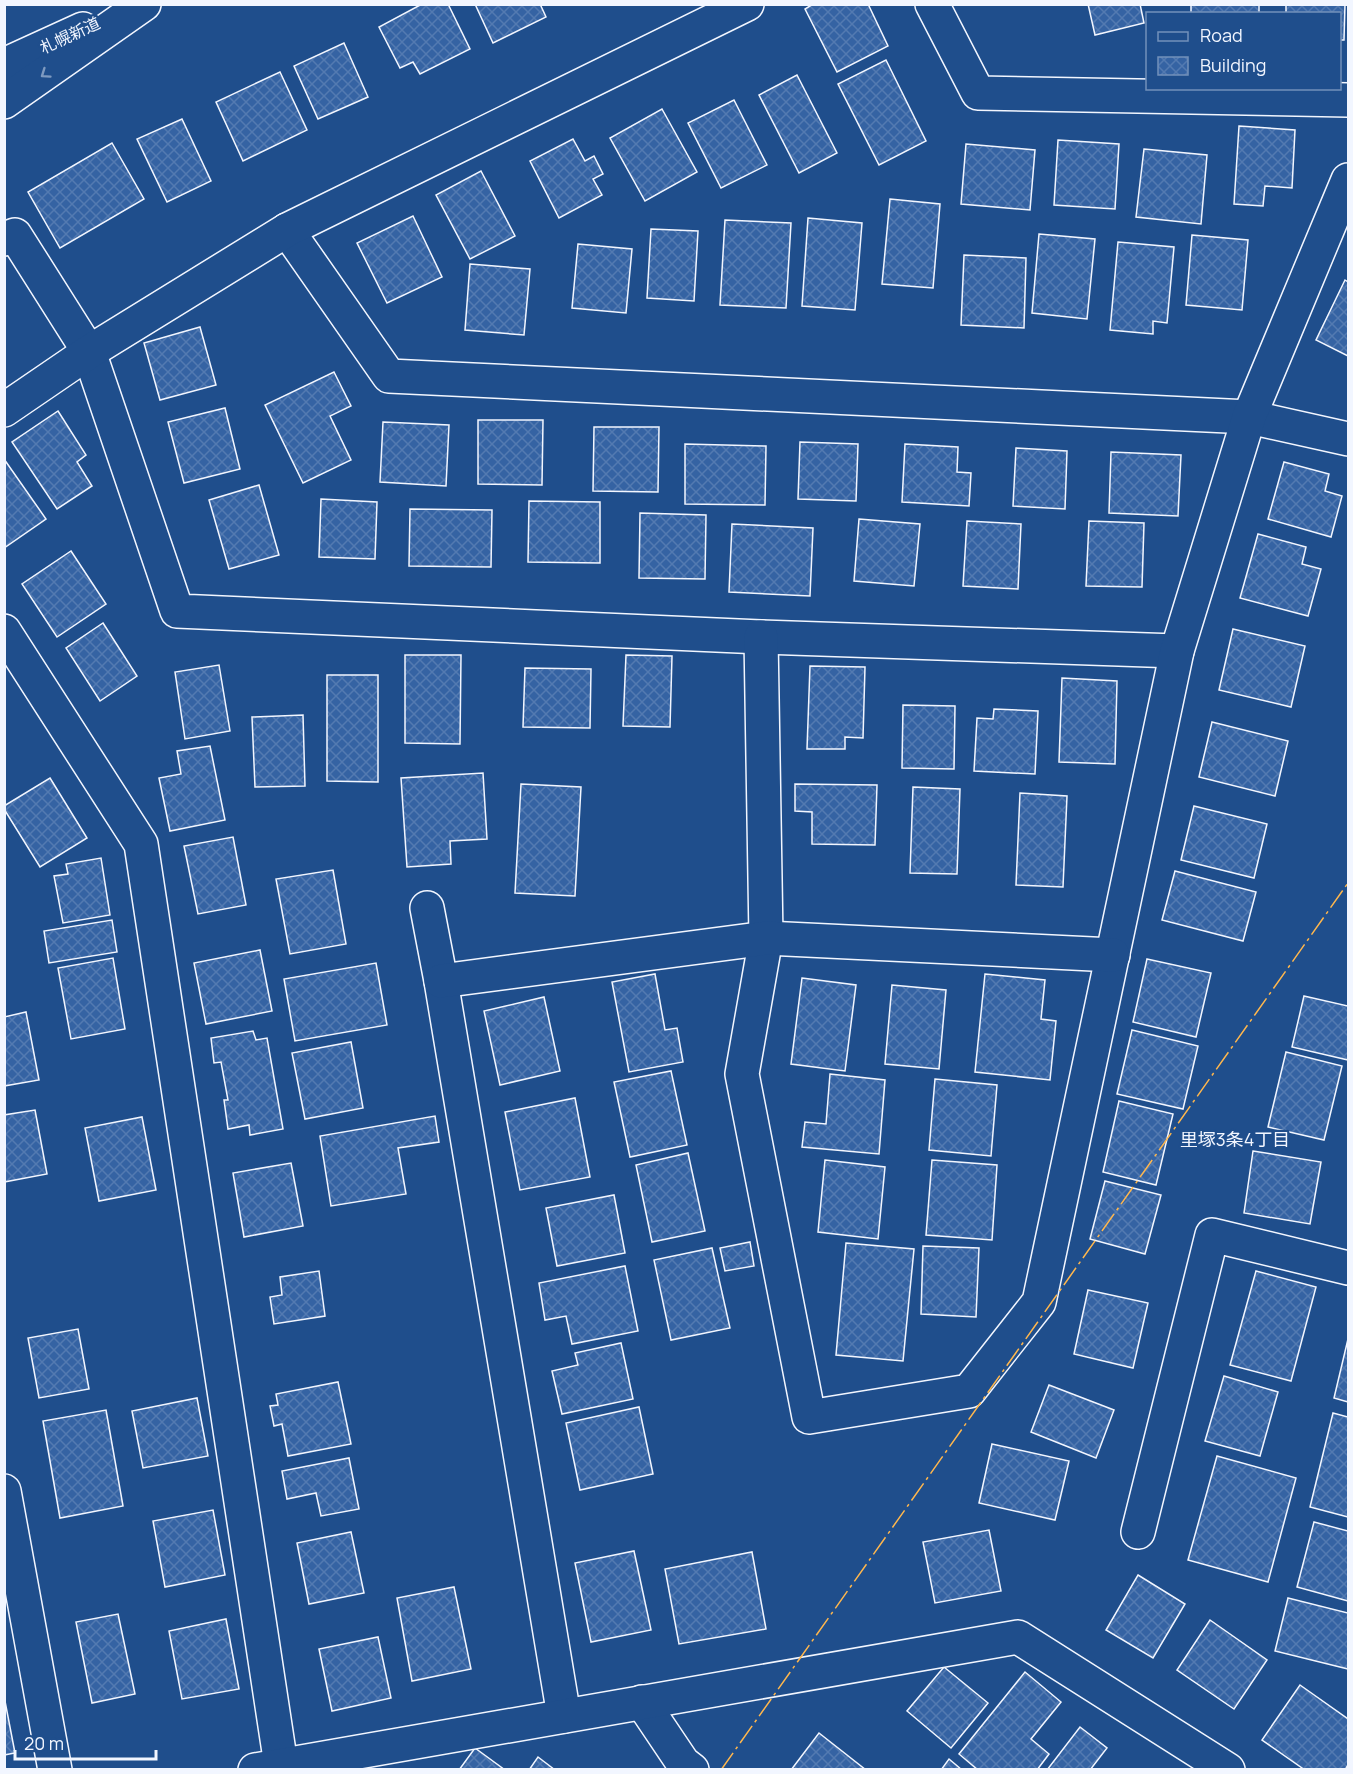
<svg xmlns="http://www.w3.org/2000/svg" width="1353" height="1774" font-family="Manrope,'Noto Sans JP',sans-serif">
  <defs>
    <pattern id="building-cross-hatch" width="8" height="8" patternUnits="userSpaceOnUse" patternTransform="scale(1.5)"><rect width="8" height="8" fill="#3563a3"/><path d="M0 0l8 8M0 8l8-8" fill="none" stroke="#537ab1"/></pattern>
  </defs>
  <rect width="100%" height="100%" fill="#1f4e8c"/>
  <g fill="url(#building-cross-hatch)" stroke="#f2f6ff" stroke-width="1.5">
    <path d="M422,4h26l22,45 -50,25 -7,-12 -13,6 -21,-41z"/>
    <path d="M475,4h65l6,13 -53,26z"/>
    <path d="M813,4h55l20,42 -51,26 -32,-63z"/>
    <path d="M1088,4h52l4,19 -49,12z"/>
    <rect x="1191" y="4" width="68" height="10"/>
    <path d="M1286,4h59l-1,36h-4v-26h-54z"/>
    <path d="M344,43l24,54 -50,22 -24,-53z"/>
    <path d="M886,60l40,81 -47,24 -41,-81z"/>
    <path d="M280,72l27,58 -64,31 -27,-59z"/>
    <path d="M797,75l40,78 -38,20 -40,-78z"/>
    <path d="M734,100l33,65 -46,23 -33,-65z"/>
    <path d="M662,109l35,63 -52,29 -35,-63z"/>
    <path d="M182,119l29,62 -44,21 -30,-63z"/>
    <path d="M1239,126l56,4 -3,58 -27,-2 -2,20 -29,-2z"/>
    <path d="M573,139l12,22 9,-5 9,18 -10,5 9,16 -43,23 -29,-57z"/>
    <path d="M1058,140l61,4 -4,65 -61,-4z"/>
    <path d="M112,143l32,56 -84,49 -32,-56z"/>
    <path d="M966,144l69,6 -5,60 -69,-6z"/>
    <path d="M1144,149l63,6 -6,69 -65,-7z"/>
    <path d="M481,171l34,65 -45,23 -34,-64z"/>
    <path d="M890,199l50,5 -7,84 -51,-4z"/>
    <path d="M413,216l29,61 -55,26 -30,-60z"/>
    <path d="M808,218l54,5 -7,87 -53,-4z"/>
    <path d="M725,220l66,3 -5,85 -66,-3z"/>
    <path d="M651,229l47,2 -4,70 -47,-3z"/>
    <path d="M1039,234l56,5 -8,80 -55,-6z"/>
    <path d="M1192,235l56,5 -6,70 -56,-5z"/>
    <path d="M1118,242l56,5 -7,76 -14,-2v13l-43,-4z"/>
    <path d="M578,244l54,5 -6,64 -54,-5z"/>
    <path d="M964,255l62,3 -2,70 -63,-3z"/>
    <path d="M470,264l60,5 -6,66 -59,-5z"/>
    <path d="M1345,280l3,2v74l-32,-16z"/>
    <path d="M200,327l16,58 -56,15 -16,-57z"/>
    <path d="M334,372l17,34 -21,10 21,44 -48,23 -38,-78z"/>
    <path d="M225,408l15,61 -56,14 -16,-61z"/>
    <path d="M58,411l28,44 -9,7 15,24 -35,23 -45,-67z"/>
    <path d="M478,420h65l-1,65 -64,-1z"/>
    <path d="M383,422l66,3 -3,61 -66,-4z"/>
    <path d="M594,427h65l-1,65 -65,-1z"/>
    <path d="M800,442l58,2 -2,57 -58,-2z"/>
    <path d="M685,444l81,2 -1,59 -80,-1z"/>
    <path d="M905,444l53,3 -1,25 14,1 -2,33 -67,-4z"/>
    <path d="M1016,448l51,3 -2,58 -52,-3z"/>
    <path d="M1111,452l70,3 -3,61 -69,-3z"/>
    <path d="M4,459l42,60 -42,29z"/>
    <path d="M1284,462l45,12 -4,17 17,5 -11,41 -63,-18z"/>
    <path d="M259,485l20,70 -50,14 -20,-69z"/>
    <path d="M321,499l56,3 -2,57 -56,-2z"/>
    <path d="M529,501l71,1v61l-72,-1z"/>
    <path d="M410,509l82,1 -1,57 -82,-1z"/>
    <path d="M640,513l66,2 -1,64 -66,-1z"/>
    <path d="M859,519l61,5 -6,62 -60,-5z"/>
    <path d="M967,521l54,3 -3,65 -55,-3z"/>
    <path d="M1089,521l55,2 -2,64 -56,-1z"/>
    <path d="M732,524l81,4 -3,68 -81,-4z"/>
    <path d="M1258,534l48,13 -4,17 19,5 -13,47 -68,-18z"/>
    <path d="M71,551l35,53 -49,33 -35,-53z"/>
    <path d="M103,623l34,53 -37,25 -34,-53z"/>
    <path d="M1233,629l72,17 -14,61 -72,-17z"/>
    <path d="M405,655h56l-1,89 -55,-1z"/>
    <path d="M626,655l46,1 -2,71 -47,-1z"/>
    <path d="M219,665l11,66 -45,8 -10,-67z"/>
    <path d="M810,666l55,1 -2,71 -18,-1v12h-38z"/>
    <path d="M525,668l66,1 -1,59 -67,-1z"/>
    <path d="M327,675h51v107l-51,-1z"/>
    <path d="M1062,678l55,3 -2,83 -56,-2z"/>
    <path d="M903,705l52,1 -1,63 -52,-1z"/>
    <path d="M994,709l44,2 -3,63 -61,-3 3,-53 16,1z"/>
    <path d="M303,715l2,71 -50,1 -3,-70z"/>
    <path d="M1212,722l76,19 -13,55 -76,-19z"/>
    <path d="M210,746l15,74 -55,11 -11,-53 22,-4 -4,-23z"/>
    <path d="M483,773l4,66 -37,2 1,23 -44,3 -6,-89z"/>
    <path d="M50,778l37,60 -47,29 -36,-58v-3z"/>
    <path d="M521,784l60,3 -6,109 -60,-3z"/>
    <path d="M795,784l82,1 -2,60 -63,-1v-32l-17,-1z"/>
    <path d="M913,787l47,2 -3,85 -47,-1z"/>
    <path d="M1020,793l47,3 -4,91 -47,-2z"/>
    <path d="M1194,806l73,18 -13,54 -73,-18z"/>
    <path d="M233,837l13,68 -48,9 -14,-68z"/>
    <path d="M101,858l9,57 -47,8 -9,-47 14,-2 -2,-10z"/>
    <path d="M333,870l13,74 -56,10 -14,-75z"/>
    <path d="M1175,871l81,21 -13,49 -81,-21z"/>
    <path d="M112,920l5,32 -68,11 -5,-32z"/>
    <path d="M260,950l12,61 -66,13 -12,-61z"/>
    <path d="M113,958l12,71 -54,10 -13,-71z"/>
    <path d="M1147,959l64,14 -15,64 -63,-15z"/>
    <path d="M376,963l11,62 -92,16 -11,-62z"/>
    <path d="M655,974l10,56 12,-2 6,34 -54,10 -17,-90z"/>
    <path d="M985,974l60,6 -4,39 15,2 -6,59 -75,-8z"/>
    <path d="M802,978l54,7 -11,86 -54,-7z"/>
    <path d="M892,985l54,5 -7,79 -54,-5z"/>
    <path d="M1304,996l44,10v54l-56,-13z"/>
    <path d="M544,997l16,74 -60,14 -16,-74z"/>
    <path d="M26,1012l13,68 -35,6v-69z"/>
    <path d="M1132,1030l66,16 -15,63 -66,-15z"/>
    <path d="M253,1031l3,9 11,-2 16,91 -33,6 -1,-10 -21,4 -4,-29h4l-7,-38 -7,1 -3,-25z"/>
    <path d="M351,1042l12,66 -58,11 -13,-66z"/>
    <path d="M1286,1052l56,14 -18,74 -56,-13z"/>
    <path d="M671,1071l16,74 -57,12 -16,-75z"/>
    <path d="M830,1074l55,6 -6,74 -77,-7 3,-25 21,2z"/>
    <path d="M935,1079l62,6 -6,71 -62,-6z"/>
    <path d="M575,1098l15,79 -70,13 -15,-78z"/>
    <path d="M1119,1101l54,13 -17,71 -53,-13z"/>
    <path d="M35,1110l12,64 -43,8v-67z"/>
    <path d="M435,1116l4,26 -41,6 8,46 -75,12 -11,-70z"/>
    <path d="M142,1117l14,73 -57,11 -14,-73z"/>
    <path d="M1253,1151l68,11 -11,62 -66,-11z"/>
    <path d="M688,1153l17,78 -53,11 -16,-77z"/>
    <path d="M825,1160l60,7 -7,72 -60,-7z"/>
    <path d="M932,1160l65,5 -5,75 -66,-5z"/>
    <path d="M291,1163l12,63 -59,11 -11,-64z"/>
    <path d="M1105,1181l56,14 -16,59 -55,-15z"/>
    <path d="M614,1195l11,58 -68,13 -11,-58z"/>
    <path d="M750,1242l4,24 -29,5 -5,-23z"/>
    <path d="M846,1243l68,6 -11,112 -67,-6z"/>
    <path d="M923,1246l56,2 -3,69 -55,-3z"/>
    <path d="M712,1248l18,80 -59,12 -17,-80z"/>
    <path d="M625,1266l13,65 -66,13 -6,-28 -21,4 -6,-37z"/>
    <path d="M319,1271l6,45 -51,8 -4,-27 12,-2 -2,-18z"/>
    <path d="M1256,1271l60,16 -25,94 -61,-16z"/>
    <path d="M1088,1290l60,13 -15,65 -59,-14z"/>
    <path d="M78,1329l11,60 -50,9 -11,-60z"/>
    <path d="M1348,1339v63l-14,-4z"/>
    <path d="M621,1343l12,56 -71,15 -10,-43 26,-6 -3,-12z"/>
    <path d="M1224,1376l54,16 -18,64 -55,-15z"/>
    <path d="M338,1382l13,62 -63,12 -6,-32 -8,2 -4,-20 8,-1 -2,-11z"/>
    <path d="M1049,1385l65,25 -18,48 -65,-26z"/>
    <path d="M197,1398l11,58 -65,12 -11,-57z"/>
    <path d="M639,1407l14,67 -73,16 -14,-67z"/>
    <path d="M106,1410l17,96 -63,12 -17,-97z"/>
    <path d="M1333,1413l15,4v100l-38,-10z"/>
    <path d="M992,1444l77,17 -14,59 -76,-17z"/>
    <path d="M1217,1456l79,22 -28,104 -80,-22z"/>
    <path d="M349,1458l10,51 -38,7 -5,-23 -29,6 -5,-28z"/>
    <path d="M213,1510l12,65 -60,12 -12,-66z"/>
    <path d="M1314,1522l34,9v70l-51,-14z"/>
    <path d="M989,1530l12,61 -66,12 -12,-61z"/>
    <path d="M351,1532l13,61 -55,11 -12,-61z"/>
    <path d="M634,1551l17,79 -60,12 -16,-79z"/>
    <path d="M752,1552l14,77 -87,15 -14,-75z"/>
    <path d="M1138,1575l47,29 -32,54 -47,-28z"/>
    <path d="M454,1587l17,82 -59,12 -15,-83z"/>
    <path d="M1288,1598l60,15v56l-73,-18z"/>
    <path d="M118,1614l17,80 -43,9 -16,-81z"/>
    <path d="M226,1619l13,70 -57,10 -13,-68z"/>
    <path d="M1210,1620l57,40 -33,49 -57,-39z"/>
    <path d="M378,1637l13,61 -59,13 -13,-62z"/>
    <path d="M944,1667l44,36 -37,45 -44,-37z"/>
    <path d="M1025,1672l36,30 -30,37 18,15 -12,16h-59l-19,-16z"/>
    <path d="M1300,1685l48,34v46l-3,5h-40l-43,-30z"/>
    <path d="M4,1696l11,57 -11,2z"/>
    <path d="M1080,1727l27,21 -17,22h-43z"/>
    <path d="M819,1733l47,37h-75z"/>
    <path d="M475,1748l30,22h-46z"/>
    <path d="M538,1757l17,13h-26z"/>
    <path d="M949,1759l13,11h-21z"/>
  </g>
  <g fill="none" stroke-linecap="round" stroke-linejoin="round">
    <defs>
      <g id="minor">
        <path d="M932,4l46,89 370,7"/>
        <path d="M287,230l102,146 860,41 99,22"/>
        <path d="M4,239l11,-4 74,117 88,259 584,26 416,14"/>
        <path d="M4,410l85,-58 198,-122 460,-226"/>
        <path d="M4,631l137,213 140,921"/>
        <path d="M761,637l5,301 -24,136 67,343 160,-26 70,-89 138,-651 72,-234 99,-237"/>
        <path d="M427,908l14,73 123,735"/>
        <path d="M441,981l325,-43 347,17"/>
        <path d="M4,1491l51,279"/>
        <path d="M1138,1532l74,-297 136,33"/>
        <path d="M642,1702l41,61 9,7"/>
        <path d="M255,1770l763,-133 210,133"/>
      </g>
      <g id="tertiary">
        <path d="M4,65l79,-36"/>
        <path d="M4,102l140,-98"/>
      </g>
    </defs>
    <use href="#minor" stroke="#f2f6ff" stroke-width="36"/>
    <use href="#tertiary" stroke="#f2f6ff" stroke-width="36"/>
    <use href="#minor" stroke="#1f4e8c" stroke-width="33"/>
    <use href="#tertiary" stroke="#1f4e8c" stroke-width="33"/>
    <path stroke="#ffb74d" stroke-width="1.5" stroke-dasharray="21 4.5 3 4.5" stroke-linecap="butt" d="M721,1770l627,-887"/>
  </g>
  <defs><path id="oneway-chevron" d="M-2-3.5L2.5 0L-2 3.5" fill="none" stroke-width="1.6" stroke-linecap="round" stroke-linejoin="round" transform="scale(1.5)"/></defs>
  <use stroke="#7e9ac0" href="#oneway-chevron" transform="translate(45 74) rotate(145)"/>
  <g text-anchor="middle" stroke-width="4.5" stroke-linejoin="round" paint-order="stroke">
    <g font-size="16" fill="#f2f6ff" stroke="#1f4e8c">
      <text transform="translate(70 35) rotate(-25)" y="6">札幌新道</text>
    </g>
    <g font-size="18" fill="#f2f6ff" stroke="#1f4e8c">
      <text x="1235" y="1146">里塚3条4丁目</text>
    </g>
  </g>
  <rect width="1353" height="1774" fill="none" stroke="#f2f6ff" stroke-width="12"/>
  <rect x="1146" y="12" width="195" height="78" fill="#1f4e8c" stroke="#7391ba" stroke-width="1.5"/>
  <rect x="1158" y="32" width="30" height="9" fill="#1f4e8c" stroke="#7391ba" stroke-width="1.5"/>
  <text x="1200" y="42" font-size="18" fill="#f2f6ff">Road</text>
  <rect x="1158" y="57" width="30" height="18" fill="url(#building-cross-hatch)" stroke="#7391ba" stroke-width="1.5"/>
  <text x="1200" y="72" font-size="18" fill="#f2f6ff">Building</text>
  <path d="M15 1750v9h141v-9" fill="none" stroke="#f2f6ff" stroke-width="3"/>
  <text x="24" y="1750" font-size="18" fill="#f2f6ff" stroke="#1f4e8c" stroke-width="4.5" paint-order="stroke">20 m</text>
</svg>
